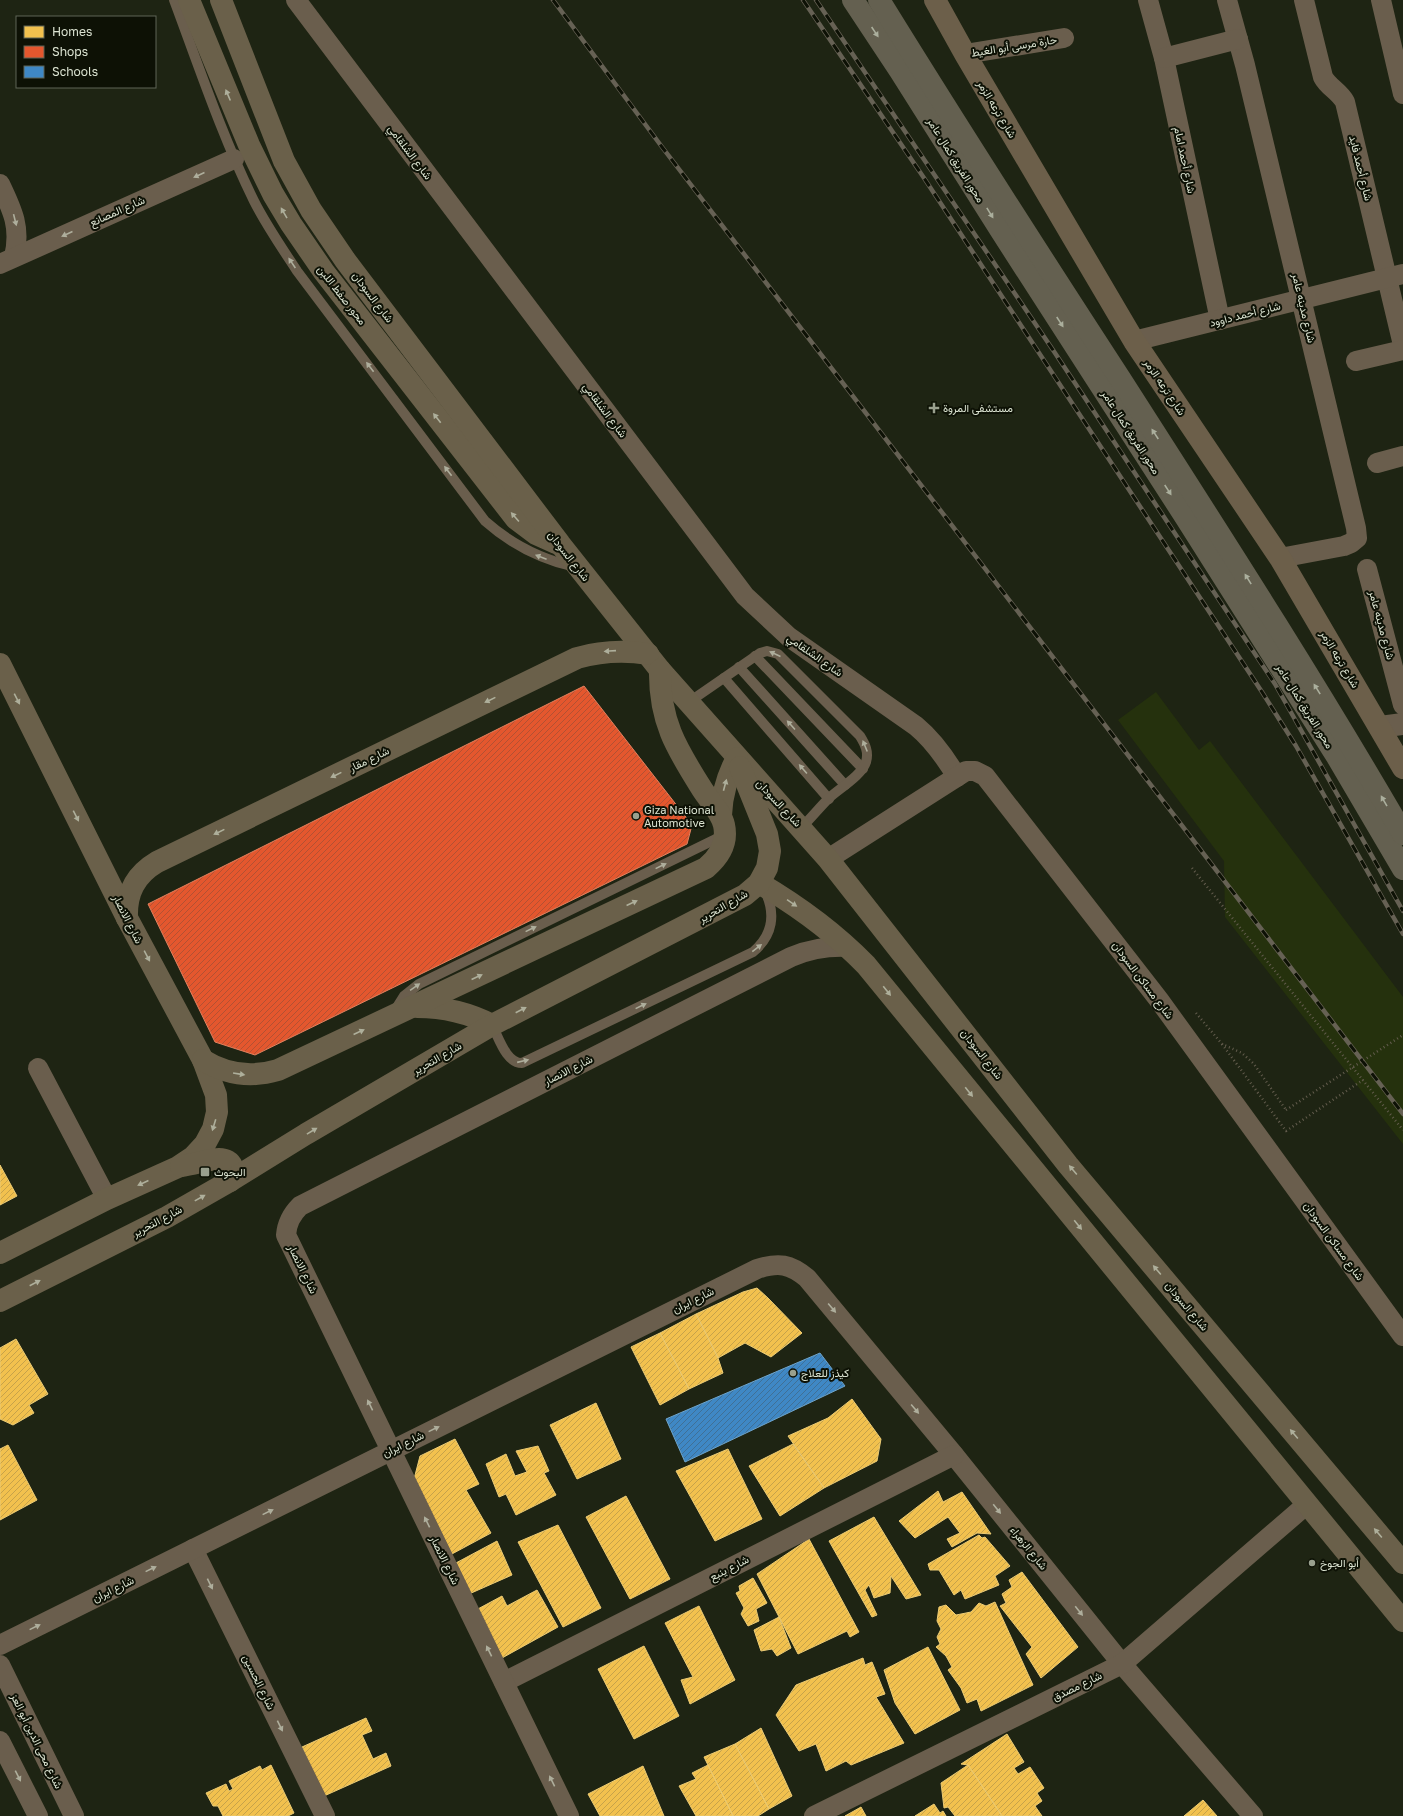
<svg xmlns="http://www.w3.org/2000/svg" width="1403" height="1816" font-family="'Golos Text',Vazirmatn,sans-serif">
  <defs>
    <pattern id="homes-hatch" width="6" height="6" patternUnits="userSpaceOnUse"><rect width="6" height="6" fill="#f2c14e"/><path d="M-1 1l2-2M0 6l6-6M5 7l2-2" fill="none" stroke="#c6a24a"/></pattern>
    <pattern id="shops-hatch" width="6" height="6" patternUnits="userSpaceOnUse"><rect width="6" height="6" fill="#e4572e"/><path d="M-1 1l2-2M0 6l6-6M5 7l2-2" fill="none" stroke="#b35133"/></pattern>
    <pattern id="schools-hatch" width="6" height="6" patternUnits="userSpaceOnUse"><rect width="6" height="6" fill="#3f88c5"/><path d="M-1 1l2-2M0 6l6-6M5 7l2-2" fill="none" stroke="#407096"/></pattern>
  </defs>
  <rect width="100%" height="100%" fill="#1e2413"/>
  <path fill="#25310d" d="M1156,692l43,58 11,-9 193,256v147l-178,-227 -1,-56 -106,-141z"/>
  <g fill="url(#homes-hatch)" stroke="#ebcb75">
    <path d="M0,1165l17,31 -17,9z"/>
    <path d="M757,1288l11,10 34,35 -31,24 -26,-14 -27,15 -22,-44 47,-22z"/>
    <path d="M696,1314l22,44 5,15 -34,16 -29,-56z"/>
    <path d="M660,1333l29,56 -29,16 -29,-58z"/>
    <path d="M16,1339l32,55 -19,11 5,8 -21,12 -13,-6v-71z"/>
    <path d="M852,1399l29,40 -4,22 -53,27 -36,-52 40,-18z"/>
    <path d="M596,1403l25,56 -44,20 -27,-54z"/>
    <path d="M455,1439l24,45 -13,6 25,43 -41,22 -37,-72 7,-27z"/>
    <path d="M793,1444l31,44 -44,28 -31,-50z"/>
    <path d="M8,1445l29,55 -37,20v-71z"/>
    <path d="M538,1446l11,25 -5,2 12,22 -40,20 -10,-21 -7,3 -13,-33 20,-10 9,22 12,-4 -11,-21z"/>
    <path d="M728,1449l34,70 -47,22 -39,-70z"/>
    <path d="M938,1491l5,11 19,-10 29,42 -14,-1 -25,14 -5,-8 13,-6 -12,-16 -33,21 -16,-17z"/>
    <path d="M626,1496l44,83 -40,20 -44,-82z"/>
    <path d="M874,1517l47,78 -15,4 -15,-23 -1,17 -16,5 -5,-13 -4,5 12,25 -5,2 -43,-76z"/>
    <path d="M558,1525l43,83 -38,19 -45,-85z"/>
    <path d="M979,1535l3,3 3,-1 25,29 -15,10 4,9 -34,14 -4,-9 -7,5 -15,-25h-9l-2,-6z"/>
    <path d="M809,1539l50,93 -9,5 -3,-6 -49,23 -41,-80z"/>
    <path d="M497,1541l15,34 -43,19 -15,-30z"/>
    <path d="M1022,1572l56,75 -37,31 -15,-24 6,-7 -32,-41 6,-3 -4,-9 10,-7 -3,-7z"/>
    <path d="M753,1578l14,25 -11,6 3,12 -11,5 -7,-12 3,-6 -8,-15 4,-2 -1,-5z"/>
    <path d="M537,1590l21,37 -56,31 -26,-48 26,-14 5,10z"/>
    <path d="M995,1602l38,83 -52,26 -4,-12 -10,4 -6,-15 -13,-18 4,-3 -6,-11 -10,-9 4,-3 -3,-7 4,-8 -4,-8 2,-14 7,-2 10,10 15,-3 8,-9 7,3z"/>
    <path d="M699,1606l36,74 -45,24 -9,-24 12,-3 -28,-54z"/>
    <path d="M779,1617l12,31 -14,8 -5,-7 -11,2 -7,-21z"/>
    <path d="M644,1646l35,70 -45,23 -36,-70z"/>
    <path d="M928,1647l32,63 -45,24 -20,-31 -11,-33z"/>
    <path d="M863,1658l2,7 7,-3 13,32 -9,3 28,46 -53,22 -5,-4 -20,10 -10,-27 -17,7 -23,-36 20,-30z"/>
    <path d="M366,1718l6,13 -10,4 11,24 13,-6 5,13 -67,30 -22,-49z"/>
    <path d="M761,1728l31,68 -23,13 -34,-65z"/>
    <path d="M1007,1734l17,28 -10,6 4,6 12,-7 14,21 -7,5 5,8 -7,5 7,10h-40l-34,-51 -7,-1z"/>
    <path d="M735,1744l34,65 -11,7h-25l-29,-59z"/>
    <path d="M271,1765l23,48 -6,3h-65l-5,-10h-5l-7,-13 20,-9 3,7 4,-2 -4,-8 31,-15 2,4z"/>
    <path d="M708,1765l25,51h-37l-17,-30 17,-7 -4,-6z"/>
    <path d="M968,1765l34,51h-47l-7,-9 -4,1 -3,-25z"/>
    <path d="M643,1766l21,50h-64l-12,-22z"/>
    <path d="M1203,1800l14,16h-33z"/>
    <path d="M934,1804l6,9 3,-2 3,5h-31z"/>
    <path d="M861,1807l5,9h-21z"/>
  </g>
  <path fill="url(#shops-hatch)" stroke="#e1815f" d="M584,686l108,139 -5,19 -432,211 -40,-13 -67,-138z"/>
  <path fill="url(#schools-hatch)" stroke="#6ea3c9" d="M820,1353l25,33 -160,76 -19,-43z"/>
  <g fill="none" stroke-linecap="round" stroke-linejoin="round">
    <g stroke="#645d4e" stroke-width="2.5" stroke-dasharray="1 3" stroke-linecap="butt">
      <path d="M1192,868l211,262"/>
      <path d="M1196,1013l26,31 20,9 12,11 32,46"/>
      <path d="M1222,1044l64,87 77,-51"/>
    </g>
    <g stroke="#6a5e4d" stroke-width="10">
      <path d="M174,0c25,67 48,136 80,201 12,24 28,47 43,70l188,250c27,24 55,38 90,46"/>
      <path d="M755,656l108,113"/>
      <path d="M739,667l106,118"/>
      <path d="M724,678l105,121"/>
      <path d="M689,702l71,-49 7,-2 11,3 82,82c5,8 9,16 6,26 -4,13 -26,26 -37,36 -9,9 -18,20 -27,29"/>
      <path d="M394,1012l10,-16 15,-12 305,-149"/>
      <path d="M492,1025c7,13 14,38 30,38l231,-111c20,-17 23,-38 12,-61"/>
    </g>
    <g stroke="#6a5e4d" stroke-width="20">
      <path d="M296,0l449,596 44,41 127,89c17,14 29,31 41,51"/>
      <path d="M1148,0l16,58 56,262"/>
      <path d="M1227,0l18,65 111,463 1,10 -6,5 -7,3 -64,12"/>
      <path d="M1304,0l19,77c5,10 16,14 22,25l58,243"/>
      <path d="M1381,0l22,94"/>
      <path d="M965,54l99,-16"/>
      <path d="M1164,58l74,-19"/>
      <path d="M0,184c13,27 21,44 14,73"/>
      <path d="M0,264l234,-105"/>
      <path d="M1134,341l269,-67"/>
      <path d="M1356,361l47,-11"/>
      <path d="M1377,463l26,-7"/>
      <path d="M1367,569l36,136"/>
      <path d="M828,859l138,-88h9l10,5 174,224 244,336"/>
      <path d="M38,1068l69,131"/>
      <path d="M193,1549l132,267"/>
      <path d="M0,1645l757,-376c22,-7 33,-5 50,9l147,177 168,209 131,152"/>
      <path d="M0,1665l74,151"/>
      <path d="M504,1682l450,-227"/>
      <path d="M0,1741l38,75"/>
      <path d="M569,1816l-283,-581c1,-12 5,-20 14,-29l491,-249c19,-8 36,-11 57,-10"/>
      <path d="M814,1816l308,-152 184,-159"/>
    </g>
    <path stroke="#6a5e4d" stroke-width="22" d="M1380,727l23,-3"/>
    <path stroke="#6c5f4a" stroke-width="22" d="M935,0l30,54 169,287 146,217 123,210"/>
    <g stroke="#6a604a" stroke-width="22">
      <path d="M189,0l60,145 24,49 18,30 33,48 192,247 20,15 20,9"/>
      <path d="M221,0l63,161 27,49 34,50 215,284 100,126 168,189 240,306 335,398"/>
      <path d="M0,664l127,254 76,142 13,35 1,17 -4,17 -8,15 -12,13 -15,10 -71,32 -107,54"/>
      <path d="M721,815c1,-21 6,-39 16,-57"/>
      <path d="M759,883c39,23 75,49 107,82l537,656"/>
      <path d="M127,918c-1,-25 8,-43 30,-56l420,-204c25,-7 46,-8 71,-4"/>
      <path d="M417,1007c27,0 50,5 75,18"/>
      <path d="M203,1060c24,15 48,18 75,10l428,-202c13,-11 22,-25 18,-43 -3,-13 -15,-25 -22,-36 -26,-41 -43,-69 -42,-119"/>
      <path d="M181,1166c12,-1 28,-7 38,-7 14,0 17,12 11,22"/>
      <path d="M0,1301l167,-84 63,-36 76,-47 186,-109 253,-130 14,-12 8,-15 3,-17 -3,-17 -27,-67"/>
    </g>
    <g stroke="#646050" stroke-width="22">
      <path d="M853,0l47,71 101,160 185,287 150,237 67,114"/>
      <path d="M879,0c79,128 160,254 242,380 96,150 193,300 282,454"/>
    </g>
    <defs>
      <g id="rail">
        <path d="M553,0l109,147 741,967"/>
        <path d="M803,0l121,178 338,514 34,54 107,188"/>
        <path d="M816,0l237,350 222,334 128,227"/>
      </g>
    </defs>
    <use href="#rail" stroke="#666154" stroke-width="4.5"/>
    <use href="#rail" stroke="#0d1105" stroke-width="3" stroke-dasharray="9" stroke-linecap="butt"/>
    <path stroke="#645d4e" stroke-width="2.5" stroke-dasharray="1 3" stroke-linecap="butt" d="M1286,1110l117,-75"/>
  </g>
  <defs><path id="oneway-solid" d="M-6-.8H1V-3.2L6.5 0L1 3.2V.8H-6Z"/></defs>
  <g fill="#abaf9d">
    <use href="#oneway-solid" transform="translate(875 32) rotate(56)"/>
    <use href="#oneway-solid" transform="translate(990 213) rotate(58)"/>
    <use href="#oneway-solid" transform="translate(1060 322) rotate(57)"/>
    <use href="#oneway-solid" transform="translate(1155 434) rotate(-123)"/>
    <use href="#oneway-solid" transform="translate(1168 490) rotate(57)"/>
    <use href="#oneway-solid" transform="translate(1248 579) rotate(-122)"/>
    <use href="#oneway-solid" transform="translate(1317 689) rotate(-122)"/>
    <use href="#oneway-solid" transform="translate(1384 801) rotate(-120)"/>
  </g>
  <g fill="#aeaf9b">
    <use href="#oneway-solid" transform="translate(228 95) rotate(-113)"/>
    <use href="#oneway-solid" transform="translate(284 213) rotate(-120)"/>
    <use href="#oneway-solid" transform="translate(437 418) rotate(-128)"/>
    <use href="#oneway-solid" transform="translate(515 517) rotate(-131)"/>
    <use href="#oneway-solid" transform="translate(610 651) rotate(176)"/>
    <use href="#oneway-solid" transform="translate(17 699) rotate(63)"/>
    <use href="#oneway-solid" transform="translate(490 700) rotate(154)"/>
    <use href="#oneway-solid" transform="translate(336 775) rotate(154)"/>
    <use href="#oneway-solid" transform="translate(725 785) rotate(-75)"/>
    <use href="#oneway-solid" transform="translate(76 816) rotate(63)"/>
    <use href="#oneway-solid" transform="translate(219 832) rotate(154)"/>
    <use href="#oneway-solid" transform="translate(632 903) rotate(-25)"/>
    <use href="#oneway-solid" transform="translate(792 903) rotate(34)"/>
    <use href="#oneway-solid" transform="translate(147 956) rotate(62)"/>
    <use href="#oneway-solid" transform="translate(477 977) rotate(-25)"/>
    <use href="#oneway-solid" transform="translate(887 991) rotate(51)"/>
    <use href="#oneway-solid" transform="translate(521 1010) rotate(-27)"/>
    <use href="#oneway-solid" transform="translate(359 1032) rotate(-25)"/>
    <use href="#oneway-solid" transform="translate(239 1074) rotate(9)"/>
    <use href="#oneway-solid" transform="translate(969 1092) rotate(51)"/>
    <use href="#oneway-solid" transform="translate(214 1125) rotate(107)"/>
    <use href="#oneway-solid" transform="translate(312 1131) rotate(-31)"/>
    <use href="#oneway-solid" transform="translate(1073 1170) rotate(-130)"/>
    <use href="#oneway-solid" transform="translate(143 1183) rotate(155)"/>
    <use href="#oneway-solid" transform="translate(200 1198) rotate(-29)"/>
    <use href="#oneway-solid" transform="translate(1078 1225) rotate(51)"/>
    <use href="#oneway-solid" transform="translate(1157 1270) rotate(-130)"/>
    <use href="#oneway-solid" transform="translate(35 1283) rotate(-27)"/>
    <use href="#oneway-solid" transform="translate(1294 1434) rotate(-130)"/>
    <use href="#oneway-solid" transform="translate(1378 1533) rotate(-130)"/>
  </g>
  <g fill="#aeae9c">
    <use href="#oneway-solid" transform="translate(199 175) rotate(156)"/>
    <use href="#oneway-solid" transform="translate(15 220) rotate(76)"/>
    <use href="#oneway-solid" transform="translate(67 234) rotate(156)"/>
    <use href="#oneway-solid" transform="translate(292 263) rotate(-124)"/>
    <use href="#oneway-solid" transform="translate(370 367) rotate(-127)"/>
    <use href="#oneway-solid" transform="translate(448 471) rotate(-127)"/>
    <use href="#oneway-solid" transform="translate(541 557) rotate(-159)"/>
    <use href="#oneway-solid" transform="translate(775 654) rotate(-156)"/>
    <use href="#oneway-solid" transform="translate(791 725) rotate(-132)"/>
    <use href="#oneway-solid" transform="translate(865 746) rotate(-112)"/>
    <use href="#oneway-solid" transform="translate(803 769) rotate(-131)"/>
    <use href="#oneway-solid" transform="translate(661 866) rotate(-26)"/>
    <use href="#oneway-solid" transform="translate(531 929) rotate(-26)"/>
    <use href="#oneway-solid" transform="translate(757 948) rotate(-38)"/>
    <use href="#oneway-solid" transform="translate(415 987) rotate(-35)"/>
    <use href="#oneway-solid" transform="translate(641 1006) rotate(-26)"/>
    <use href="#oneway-solid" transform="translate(523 1061) rotate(-13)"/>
    <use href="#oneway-solid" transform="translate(832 1308) rotate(50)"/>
    <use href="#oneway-solid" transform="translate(370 1405) rotate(-116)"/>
    <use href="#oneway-solid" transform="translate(915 1409) rotate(50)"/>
    <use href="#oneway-solid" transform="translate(434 1429) rotate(-26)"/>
    <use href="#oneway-solid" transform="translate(997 1509) rotate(51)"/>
    <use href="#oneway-solid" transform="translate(268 1512) rotate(-26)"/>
    <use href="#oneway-solid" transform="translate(427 1522) rotate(-116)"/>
    <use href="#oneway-solid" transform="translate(151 1569) rotate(-26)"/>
    <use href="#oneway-solid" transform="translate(210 1584) rotate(64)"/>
    <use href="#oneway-solid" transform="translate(1079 1611) rotate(51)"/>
    <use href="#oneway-solid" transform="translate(35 1627) rotate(-26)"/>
    <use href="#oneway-solid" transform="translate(489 1651) rotate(-116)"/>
    <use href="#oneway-solid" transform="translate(280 1726) rotate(64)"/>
    <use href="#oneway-solid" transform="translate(18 1776) rotate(63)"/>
    <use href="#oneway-solid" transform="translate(552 1781) rotate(-116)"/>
  </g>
  <g fill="#99a08e" stroke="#0d1105" stroke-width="1.5">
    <path d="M932 402h4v4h4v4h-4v4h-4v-4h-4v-4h4z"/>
    <circle cx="636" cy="816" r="4"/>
    <rect x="200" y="1167" width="10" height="10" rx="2"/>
    <circle cx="793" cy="1373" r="4"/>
    <circle cx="1312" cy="1563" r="4"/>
  </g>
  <g text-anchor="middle" stroke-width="4" stroke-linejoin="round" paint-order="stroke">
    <g font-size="11" fill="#dbe3d1" stroke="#0d1105">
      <text transform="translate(1014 46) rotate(-9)" y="4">حارة مرسى أبو الغيط</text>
      <text transform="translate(997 109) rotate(59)" y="4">شارع ترعه الزمر</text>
      <text transform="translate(410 152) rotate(53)" y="4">شارع الشلقامي</text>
      <text transform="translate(956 160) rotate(58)" y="4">محور الفريق كمال عامر</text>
      <text transform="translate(1185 160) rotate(78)" y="4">شارع أحمد امام</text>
      <text transform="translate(1361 168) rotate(76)" y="4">شارع أحمد فايد</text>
      <text transform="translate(117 211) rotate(-24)" y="4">شارع المصانع</text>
      <text transform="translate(342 295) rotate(52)" y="4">محور صفط اللبن</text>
      <text transform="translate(373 297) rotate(53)" y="4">شارع السودان</text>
      <text transform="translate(1304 308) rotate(77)" y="4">شارع مدينه عامر</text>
      <text transform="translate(1245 314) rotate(-14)" y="4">شارع أحمد داوود</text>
      <text transform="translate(1165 387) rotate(56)" y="4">شارع ترعه الزمر</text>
      <text transform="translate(605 410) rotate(53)" y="4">شارع الشلقامي</text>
      <text transform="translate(1131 432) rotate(57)" y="4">محور الفريق كمال عامر</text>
      <text transform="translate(569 556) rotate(52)" y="4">شارع السودان</text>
      <text transform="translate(1382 625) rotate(75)" y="4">شارع مدينه عامر</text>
      <text transform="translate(815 655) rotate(35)" y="4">شارع الشلقامي</text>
      <text transform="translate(1340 659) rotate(59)" y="4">شارع ترعه الزمر</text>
      <text transform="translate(1305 706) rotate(58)" y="4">محور الفريق كمال عامر</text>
      <text transform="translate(369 759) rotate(-26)" y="4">شارع مقار</text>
      <text transform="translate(779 803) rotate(47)" y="4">شارع السودان</text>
      <text transform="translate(723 906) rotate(-30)" y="4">شارع التحرير</text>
      <text transform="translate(128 919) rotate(63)" y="4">شارع الانصار</text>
      <text transform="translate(1143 980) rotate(53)" y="4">شارع مساكن السودان</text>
      <text transform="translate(982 1054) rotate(52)" y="4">شارع السودان</text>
      <text transform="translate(437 1058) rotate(-30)" y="4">شارع التحرير</text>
      <text transform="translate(568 1070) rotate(-27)" y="4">شارع الانصار</text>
      <text transform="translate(157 1221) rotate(-28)" y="4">شارع التحرير</text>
      <text transform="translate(1334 1241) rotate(54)" y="4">شارع مساكن السودان</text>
      <text transform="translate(303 1269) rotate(64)" y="4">شارع الانصار</text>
      <text transform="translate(693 1300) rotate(-26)" y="4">شارع ايران</text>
      <text transform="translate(1187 1306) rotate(50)" y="4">شارع السودان</text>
      <text transform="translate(403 1444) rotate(-26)" y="4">شارع ايران</text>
      <text transform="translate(1029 1548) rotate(51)" y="4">شارع الزهراء</text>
      <text transform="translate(445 1560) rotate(64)" y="4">شارع الانصار</text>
      <text transform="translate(729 1568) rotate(-27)" y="4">شارع ينبع</text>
      <text transform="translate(113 1589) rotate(-26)" y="4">شارع ايران</text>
      <text transform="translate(259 1682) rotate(64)" y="4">شارع الحسين</text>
      <text transform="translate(1077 1686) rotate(-26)" y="4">شارع مصدق</text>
      <text transform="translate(37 1741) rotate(64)" y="4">شارع محى الدين أبو العز</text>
    </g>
    <g font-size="11" fill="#dbe3d1" stroke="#0d1105" text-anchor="start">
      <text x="943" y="412">مستشفى المروة</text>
      <text x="644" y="814">Giza National<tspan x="644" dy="13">Automotive</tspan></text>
      <text x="214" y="1176">البحوث</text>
      <text x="801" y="1377">كيذز للعلاج</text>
      <text x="1320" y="1567">أبو الجوخ</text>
    </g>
  </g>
  <rect x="16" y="16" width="140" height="72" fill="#0d1105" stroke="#5f6557"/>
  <rect x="24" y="26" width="20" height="12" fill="#f2c14e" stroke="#5f6557"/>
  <text x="52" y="36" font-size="12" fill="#dbe3d1">Homes</text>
  <rect x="24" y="46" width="20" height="12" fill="#e4572e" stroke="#5f6557"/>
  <text x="52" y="56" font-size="12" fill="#dbe3d1">Shops</text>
  <rect x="24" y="66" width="20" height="12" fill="#3f88c5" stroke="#5f6557"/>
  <text x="52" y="76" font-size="12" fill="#dbe3d1">Schools</text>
</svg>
